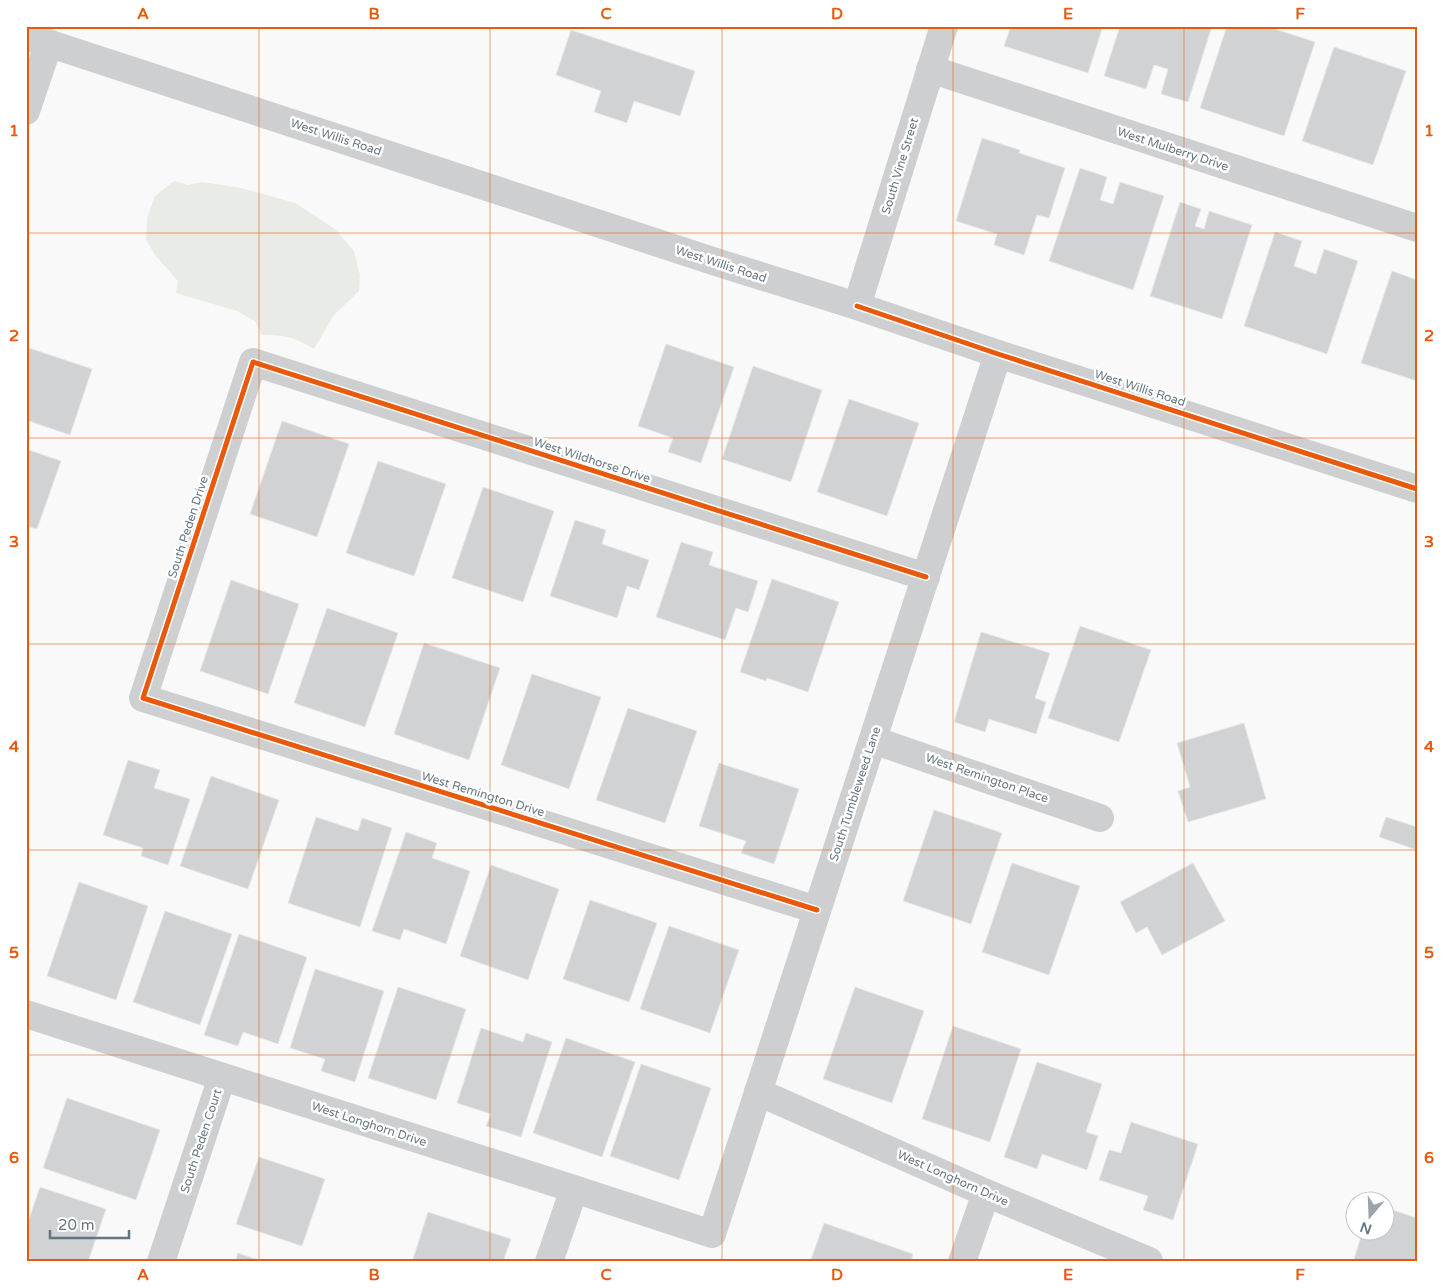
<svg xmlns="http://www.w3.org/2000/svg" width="1443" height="1288" font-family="'Varela Round',sans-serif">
  <rect width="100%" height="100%" fill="#f9f9f9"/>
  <path fill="#e8ebe6" d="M174,181l14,4 14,-3 39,6 54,15 40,26 19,22 6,24 -1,16 -25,24 -20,34c-19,-12 -30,-14 -52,-14l-7,-14 -18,-10 -61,-18 2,-12 -23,-26 -9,-15 1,-22 8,-22z"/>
  <g fill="#d0d2d3" stroke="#e8e8e8">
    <path d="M1011,26h92l-15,47 -84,-27z"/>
    <path d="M1120,26h92l-24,76 -27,-8 7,-25 -14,-4 -8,24 -42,-13z"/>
    <path d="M1227,26h39l49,16 -31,94 -84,-28z"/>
    <path d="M571,30l124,41 -15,45 -46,-15 -7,22 -33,-11 7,-21 -45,-16z"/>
    <path d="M1334,47l72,24 -33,94 -71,-24z"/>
    <path d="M982,138l38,12 -1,3 46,15 -16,50 -12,-3 -13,40 -30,-10 3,-11 -41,-13z"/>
    <path d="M1080,168l27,9 -7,23 13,4 7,-22 44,14 -31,94 -84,-29z"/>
    <path d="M1180,202l21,7 -6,17 9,3 5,-18 43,14 -30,94 -72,-23z"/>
    <path d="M1275,232l27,9 -8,25 22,8 8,-25 34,12 -31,93 -83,-28z"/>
    <path d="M1392,271l25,9v101l-56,-18z"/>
    <path d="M666,344l68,23 -33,96 -33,-11 5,-14 -35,-12z"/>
    <path d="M26,347l66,22 -22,66 -44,-15z"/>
    <path d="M753,366l69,24 -31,92 -69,-23z"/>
    <path d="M849,399l70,24 -32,93 -70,-24z"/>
    <path d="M282,421l67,23 -32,93 -67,-23z"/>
    <path d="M26,449l35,12 -24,68 -11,-3z"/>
    <path d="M378,461l68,23 -32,92 -68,-23z"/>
    <path d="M483,487l71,24 -31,91 -71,-24z"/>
    <path d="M575,520l31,10 -4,14 47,16 -10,30 -12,-4 -10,32 -67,-22z"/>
    <path d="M681,542l32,10 -4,13 49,16 -10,31 -12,-4 -11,32 -69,-23z"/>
    <path d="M772,579l67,23 -31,90 -41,-14 -1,3 -26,-9z"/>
    <path d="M231,580l68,24 -31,90 -68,-23z"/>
    <path d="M327,608l71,25 -33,94 -71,-24z"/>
    <path d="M1080,626l71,24 -32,92 -71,-24z"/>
    <path d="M981,632l69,21 -15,45 11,4 -10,32 -47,-15 -4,13 -31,-10z"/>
    <path d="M424,643l76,25 -31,92 -75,-26z"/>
    <path d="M532,674l69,23 -32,92 -68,-24z"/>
    <path d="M628,708l69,23 -32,92 -69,-23z"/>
    <path d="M1244,723l22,76 -78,23 -10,-31 12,-4 -13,-44z"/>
    <path d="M128,760l32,10 -6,18 36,11 -22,66 -27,-9 2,-8 -40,-13z"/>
    <path d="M719,763l80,26 -25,75 -33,-11 5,-12 -47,-15z"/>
    <path d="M211,776l68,24 -31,89 -68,-23z"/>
    <path d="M934,810l68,23 -31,91 -68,-23z"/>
    <path d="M316,817l42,14 4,-13 30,10 -32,99 -72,-24z"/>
    <path d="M1386,817l31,10v23l-38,-13z"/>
    <path d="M406,832l31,11 -5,15 38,13 -24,73 -42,-15 -4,11 -28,-9z"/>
    <path d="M1012,863l68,23 -31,89 -67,-23z"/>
    <path d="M1193,863l32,58 -63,34 -15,-28 -11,6 -16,-31z"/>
    <path d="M491,865l68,24 -31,91 -68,-24z"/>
    <path d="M79,882l69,24 -32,94 -69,-24z"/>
    <path d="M590,900l67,23 -28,79 -66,-23z"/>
    <path d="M165,911l67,23 -32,91 -67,-23z"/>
    <path d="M669,926l70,24 -29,83 -70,-24z"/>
    <path d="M239,934l68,23 -29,87 -35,-12 -5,14 -34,-11z"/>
    <path d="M315,969l69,22 -29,91 -34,-11 4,-12 -35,-11z"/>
    <path d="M398,987l68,22 -30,91 -68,-22z"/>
    <path d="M855,987l69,24 -32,92 -69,-24z"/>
    <path d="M953,1026l68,23 -31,93 -68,-23z"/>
    <path d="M481,1028l42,14 3,-9 26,9 -31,95 -35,-11 5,-12 -34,-11z"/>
    <path d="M566,1038l69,24 -33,95 -69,-24z"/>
    <path d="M1037,1062l65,22 -16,48 12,4 -11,34 -45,-16 -5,15 -33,-12z"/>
    <path d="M641,1064l70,24 -32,92 -69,-24z"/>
    <path d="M67,1098l93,32 -24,70 -93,-32z"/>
    <path d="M1131,1122l67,22 -25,76 -30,-10 5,-14 -49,-16 10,-30 12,3z"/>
    <path d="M259,1157l66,22 -23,67 -66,-22z"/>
    <path d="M40,1187l66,22 -18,53h-47l-15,-5v-29z"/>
    <path d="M1386,1208l31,10v44h-64l10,-32h23z"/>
    <path d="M428,1212l83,27 -8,23h-91z"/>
    <path d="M824,1223l89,31 -2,8h-101z"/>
    <path d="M238,1253l26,9h-29z"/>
  </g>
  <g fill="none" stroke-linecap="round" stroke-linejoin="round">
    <g stroke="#cecfd0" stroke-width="28">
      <path d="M930,69l487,159"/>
      <path d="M26,111l23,-68"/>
      <path d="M857,306l87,-280"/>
      <path d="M873,740l227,78"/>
      <path d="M817,910l-674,-212 110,-336 673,215"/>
      <path d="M26,1014l548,175 138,45 286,-880"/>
      <path d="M758,1092l228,101 163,68"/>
      <path d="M161,1262l61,-185"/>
      <path d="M549,1262l25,-73"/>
      <path d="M962,1262l24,-69"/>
    </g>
    <path stroke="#cecfd0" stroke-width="28" d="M26,36l693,227 138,43 141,48 419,135"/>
    <defs>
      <g id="cycleway">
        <path d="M857,306l141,48 419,135"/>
        <path d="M817,910l-674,-212 110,-336 673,215"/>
      </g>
    </defs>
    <use href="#cycleway" stroke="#fff" stroke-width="8"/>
    <use href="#cycleway" stroke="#e8590c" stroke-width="5"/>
  </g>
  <path fill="none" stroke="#e8590c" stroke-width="1" stroke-opacity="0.55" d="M259,26v1236M490,26v1236M722,26v1236M953,26v1236M1184,26v1236M26,233h1391M26,438h1391M26,644h1391M26,850h1391M26,1055h1391"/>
  <g text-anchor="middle" stroke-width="5" stroke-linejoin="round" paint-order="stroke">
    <g font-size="12" fill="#657683" stroke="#fff">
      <text transform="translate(336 137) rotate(18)" y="4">West Willis Road</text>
      <text transform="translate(1173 149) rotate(18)" y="4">West Mulberry Drive</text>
      <text transform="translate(900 166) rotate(-73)" y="4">South Vine Street</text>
      <text transform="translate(721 264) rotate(18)" y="4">West Willis Road</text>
      <text transform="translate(1140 388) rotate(18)" y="4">West Willis Road</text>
      <text transform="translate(592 460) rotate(18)" y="4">West Wildhorse Drive</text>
      <text transform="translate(188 527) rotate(-72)" y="4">South Peden Drive</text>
      <text transform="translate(987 778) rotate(19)" y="4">West Remington Place</text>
      <text transform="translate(483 794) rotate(17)" y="4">West Remington Drive</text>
      <text transform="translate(855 794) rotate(-72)" y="4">South Tumbleweed Lane</text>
      <text transform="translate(369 1124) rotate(18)" y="4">West Longhorn Drive</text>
      <text transform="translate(201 1141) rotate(-72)" y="4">South Peden Court</text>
      <text transform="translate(953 1178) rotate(24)" y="4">West Longhorn Drive</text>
    </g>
  </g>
  <rect width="1443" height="1288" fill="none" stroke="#ffffff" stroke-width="55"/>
  <g transform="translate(1370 1216) rotate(199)"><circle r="24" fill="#ffffff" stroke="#c1c8cd"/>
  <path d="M0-4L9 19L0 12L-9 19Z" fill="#99a4ac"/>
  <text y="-8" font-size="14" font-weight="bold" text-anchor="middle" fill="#657683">N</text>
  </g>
  <path d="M50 1230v8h79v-8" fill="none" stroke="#657683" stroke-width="2.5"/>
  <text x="58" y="1230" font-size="15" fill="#657683" stroke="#ffffff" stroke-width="4" paint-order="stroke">20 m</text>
  <rect x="28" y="28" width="1388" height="1232" fill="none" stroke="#e8590c" stroke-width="2"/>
  <g font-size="16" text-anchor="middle" font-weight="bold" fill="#e8590c">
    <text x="143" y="19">A</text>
    <text x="374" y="19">B</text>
    <text x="606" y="19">C</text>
    <text x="837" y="19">D</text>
    <text x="1068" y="19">E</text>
    <text x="1300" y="19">F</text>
    <text x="14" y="136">1</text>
    <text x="1429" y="136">1</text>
    <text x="14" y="341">2</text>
    <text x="1429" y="341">2</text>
    <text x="14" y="547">3</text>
    <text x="1429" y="547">3</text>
    <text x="14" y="752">4</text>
    <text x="1429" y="752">4</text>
    <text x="14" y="958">5</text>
    <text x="1429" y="958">5</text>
    <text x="14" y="1163">6</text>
    <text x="1429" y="1163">6</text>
    <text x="143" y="1280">A</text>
    <text x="374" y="1280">B</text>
    <text x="606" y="1280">C</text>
    <text x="837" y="1280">D</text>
    <text x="1068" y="1280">E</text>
    <text x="1300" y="1280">F</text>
  </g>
</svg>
